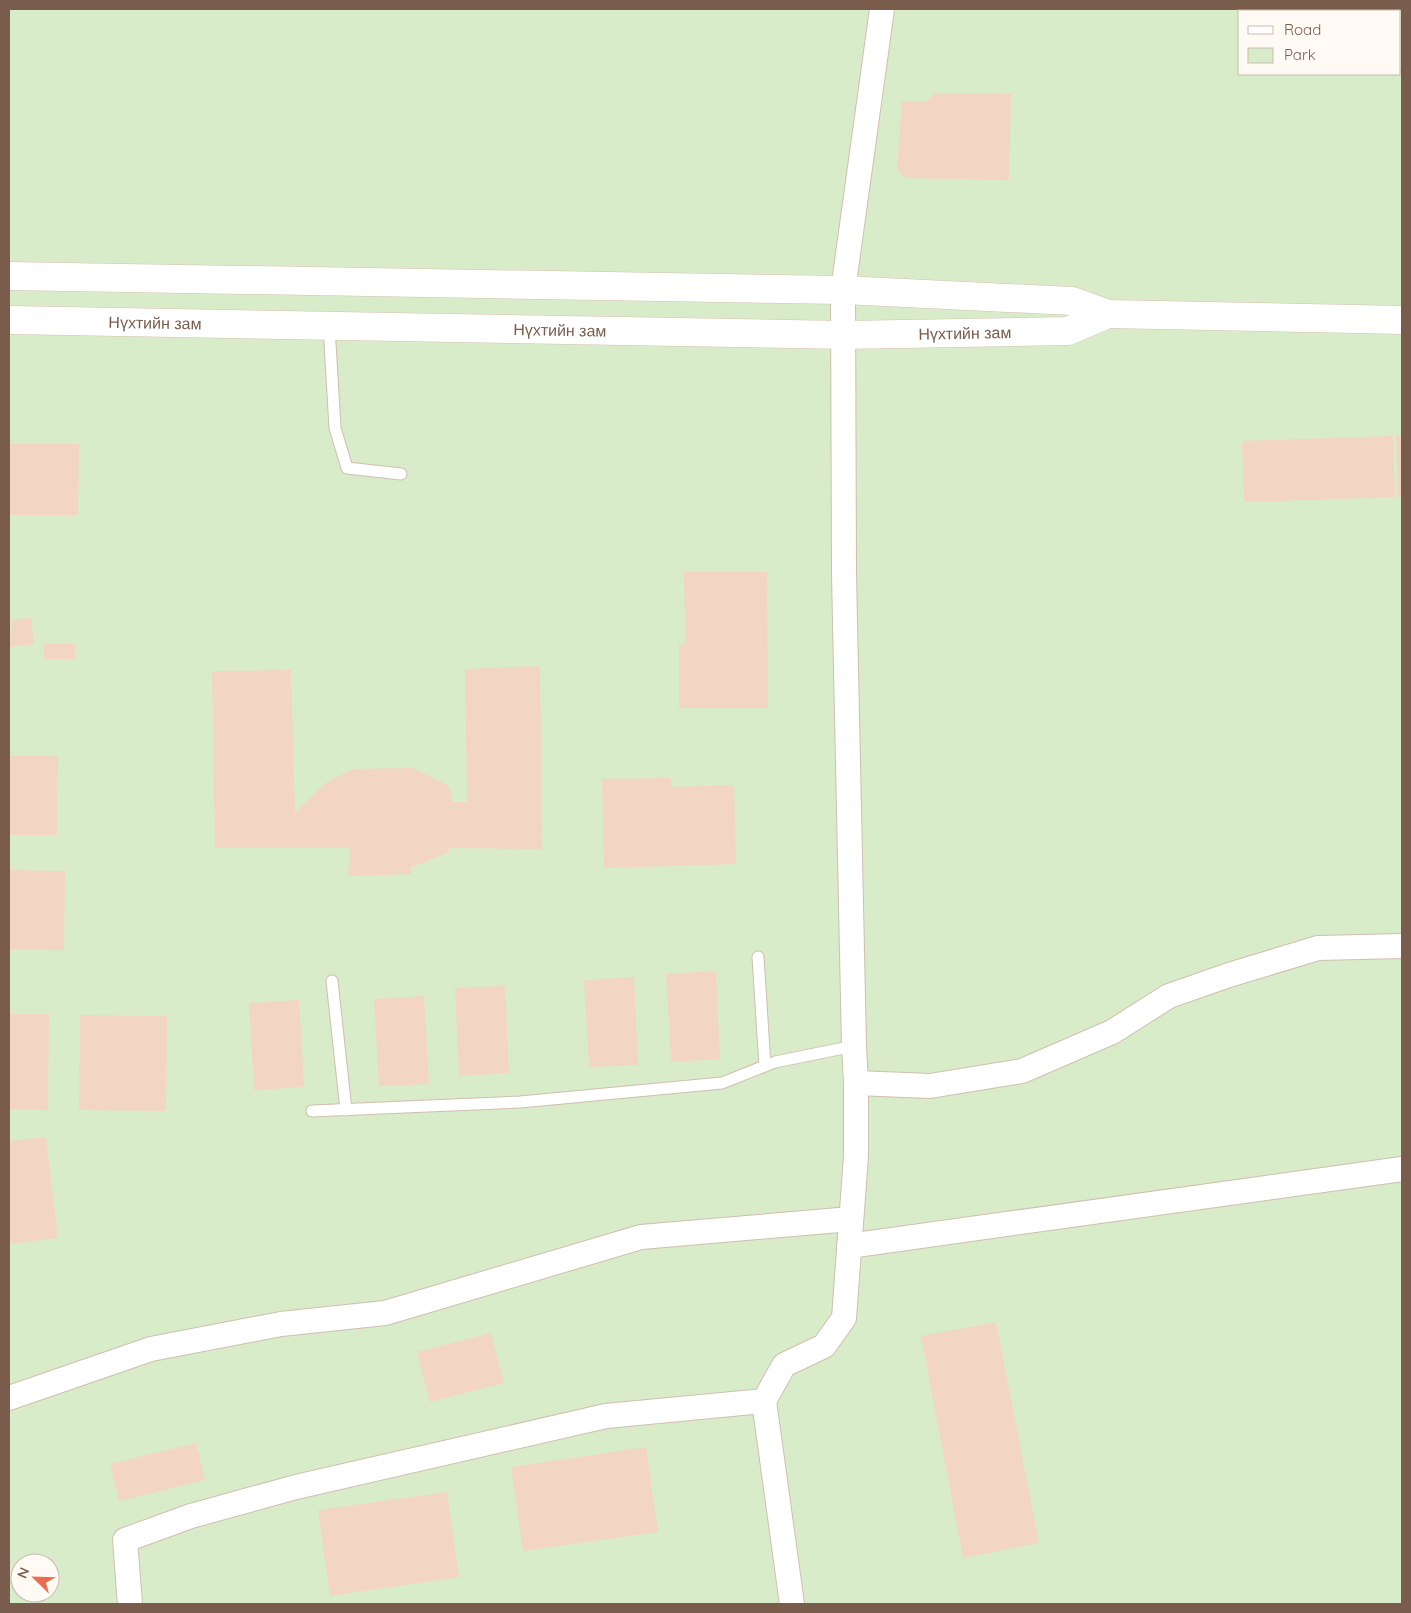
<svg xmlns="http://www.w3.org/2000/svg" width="1411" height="1613" font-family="Quicksand,sans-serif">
  <rect width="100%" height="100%" fill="#fdf6ec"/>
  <path fill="#d8ecc9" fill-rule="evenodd" d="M9,9h1393v1595h-1393zM1240,11h160v63h-160zM20,1563h30v30h-30z"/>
  <g fill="#f3d5c3">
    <path d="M935,93l76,1 -2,86 -104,-2 -8,-9 5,-68 23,1z"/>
    <path d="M1393,436l2,61 -151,5 -2,-61z"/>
    <path d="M1396,436h6v60l-4,1z"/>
    <path d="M9,444h70l-1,71h-69z"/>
    <path d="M684,572h83l1,136h-89v-65h6z"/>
    <path d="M31,618l3,26 -25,3 3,-27z"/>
    <rect x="44" y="644" width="31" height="15"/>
    <path d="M540,666l2,183 -93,-1v4l-28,12 -10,2v8l-63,2 2,-28h-135l-3,-177 79,-1 4,143 29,-29 29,-15 59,-1 37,18 4,16h14l-2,-133z"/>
    <path d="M9,756h49l-1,79h-48z"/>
    <path d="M671,778v9l63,-2 2,79 -132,4 -2,-89z"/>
    <path d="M9,870l56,1 -1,79 -55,-1z"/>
    <path d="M716,971l4,88 -49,3 -5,-88z"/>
    <path d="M634,977l4,88 -49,2 -5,-87z"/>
    <path d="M505,986l4,87 -50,3 -4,-88z"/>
    <path d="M424,996l5,88 -50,2 -5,-87z"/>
    <path d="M299,1000l5,87 -50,3 -5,-87z"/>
    <path d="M9,1014h40l-1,96 -39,-1z"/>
    <path d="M80,1015l87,1 -1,95 -87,-1z"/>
    <path d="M46,1137l12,101 -49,6v-103z"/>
    <path d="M996,1322l43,221 -76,15 -42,-222z"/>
    <path d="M491,1333l13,50 -74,19 -13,-50z"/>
    <path d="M196,1443l9,37 -86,21 -9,-37z"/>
    <path d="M646,1447l12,85 -135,19 -12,-84z"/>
    <path d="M447,1492l12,85 -129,19 -12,-86z"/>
  </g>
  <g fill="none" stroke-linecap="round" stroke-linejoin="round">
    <defs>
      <g id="lane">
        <path d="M329,326l6,102 12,40 54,6"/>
        <path d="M758,957l7,109"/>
        <path d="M332,981l14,129"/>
        <path d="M312,1111l208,-9 202,-19 53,-21 79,-16"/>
      </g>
      <g id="street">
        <path d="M856,1083l74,3 92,-15 90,-39 57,-36 60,-21 89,-27 84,-2"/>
        <path d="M849,1246l553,-77"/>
        <path d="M9,1398l142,-49 130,-25 104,-11 256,-76 210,-18"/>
        <path d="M130,1604l-5,-64 66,-24 105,-29 310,-71 158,-15"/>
        <path d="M792,1604l-28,-203 20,-36 40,-19 20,-28 12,-162v-73l-2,-37 -10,-472 -1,-284 39,-281"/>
      </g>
      <g id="secondary">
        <path d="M9,276l834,14 229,11 36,13 294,6"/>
        <path id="s1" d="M9,320l835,15 224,-4 40,-17"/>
      </g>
    </defs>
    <use href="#lane" stroke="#d1beb0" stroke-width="13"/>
    <use href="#street" stroke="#d1beb0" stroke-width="26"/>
    <use href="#secondary" stroke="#d6c0b0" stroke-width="29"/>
    <g stroke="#d9b8a5" stroke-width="3" stroke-dasharray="1 4" stroke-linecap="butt">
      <path d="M1363,9v2"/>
      <path d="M1400,71l2,4"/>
    </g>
    <use href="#lane" stroke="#fff" stroke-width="11"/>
    <use href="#street" stroke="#fff" stroke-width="24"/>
    <use href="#secondary" stroke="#fff" stroke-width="28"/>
  </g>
  <g text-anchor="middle" stroke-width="4" stroke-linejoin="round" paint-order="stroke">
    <g font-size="16" fill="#7a5c4d" stroke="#fffaf3">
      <text dy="6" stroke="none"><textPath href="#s1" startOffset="146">Нүхтийн зам</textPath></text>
      <text dy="6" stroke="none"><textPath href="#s1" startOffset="551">Нүхтийн зам</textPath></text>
      <text dy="6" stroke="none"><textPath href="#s1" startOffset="956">Нүхтийн зам</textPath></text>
    </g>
  </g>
  <rect width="1411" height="1613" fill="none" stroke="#7a5c4d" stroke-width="20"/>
  <rect x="1238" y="10" width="162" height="65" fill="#fffaf3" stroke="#cabbb1"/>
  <rect x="1248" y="26" width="25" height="8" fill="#ffffff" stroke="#cabbb1"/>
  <text x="1284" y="35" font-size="15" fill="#7a5c4d">Road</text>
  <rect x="1248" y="48" width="25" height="15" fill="#d8ecc9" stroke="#cabbb1"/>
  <text x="1284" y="60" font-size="15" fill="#7a5c4d">Park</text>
  <g transform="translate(35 1578) rotate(293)"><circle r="24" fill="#fffaf3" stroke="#cabbb1"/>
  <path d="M0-4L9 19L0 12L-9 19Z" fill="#e76f51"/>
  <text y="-8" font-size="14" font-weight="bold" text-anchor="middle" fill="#7a5c4d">N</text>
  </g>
</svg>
